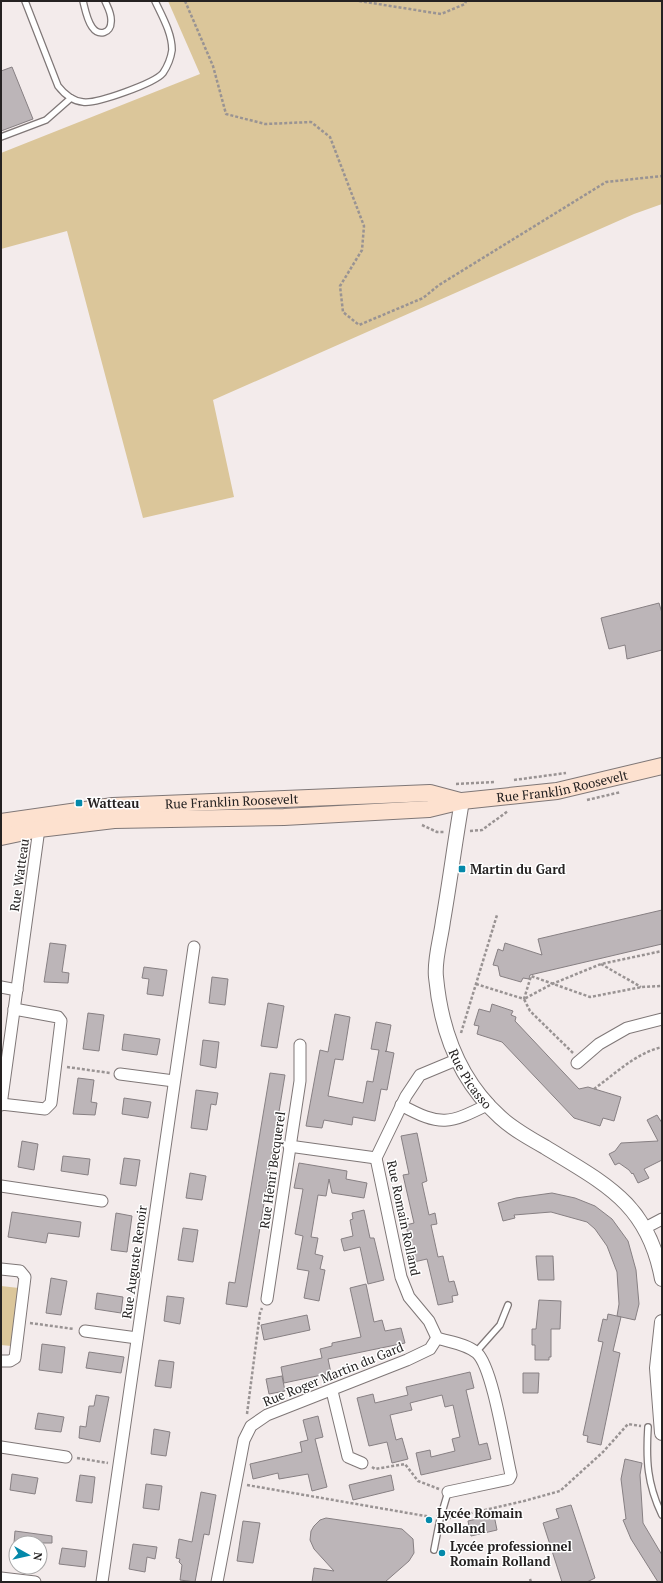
<svg xmlns="http://www.w3.org/2000/svg" width="663" height="1583" font-family="'PT Serif',serif">
  <rect width="100%" height="100%" fill="#f3ebeb"/>
  <g fill="#dbc69a">
    <path d="M168,1h494v203l-28,10 -421,186 21,97 -91,21 -76,-287 -66,18v-96l199,-79z"/>
    <path d="M1,1286l18,2 -8,58 -10,-1z"/>
  </g>
  <g fill="#bcb5b8" stroke="#878083">
    <path d="M12,67l21,52 -32,12v-60z"/>
    <path d="M659,603l3,10v37l-35,9 -2,-14 -16,4 -8,-31z"/>
    <path d="M662,910v34l-132,31 -1,4 -6,-1 -2,4 -21,-6 -2,-10 -5,-1 5,-16 5,2 2,-8 37,12 -4,-16z"/>
    <path d="M50,943l16,2 -4,27 7,1 -1,10 -24,-1z"/>
    <path d="M144,967l23,3 -4,26 -16,-2 2,-15 -7,-1z"/>
    <path d="M212,977l16,2 -3,26 -16,-2z"/>
    <path d="M268,1003l16,3 -7,42 -16,-2z"/>
    <path d="M492,1004l21,7 -2,4 5,2 -1,4 64,68 9,-2 33,10 -7,24 -11,-3 -3,8 -26,-8 -72,-76 -25,-8 2,-8 -5,-1 5,-16 11,3z"/>
    <path d="M88,1013l16,2 -5,36 -16,-2z"/>
    <path d="M335,1014l15,3 -7,43 -8,-1 -7,37 35,7 4,-22 6,1 6,-32 -8,-1 5,-27 15,3 -5,27 -1,-1 9,2 -7,37 -6,-1 -6,32 -22,-4 -1,8 -28,-5 -2,8 -16,-2 14,-76 8,2z"/>
    <path d="M124,1034l36,5 -3,16 -35,-5z"/>
    <path d="M203,1040l16,2 -3,26 -16,-3z"/>
    <path d="M270,1073l15,2 -38,232 -21,-3 3,-22 6,1z"/>
    <path d="M78,1078l16,2 -3,22 6,1 -2,12 -22,-1z"/>
    <path d="M196,1090l22,3 -2,12 -5,-1 -4,26 -16,-2z"/>
    <path d="M124,1098l27,4 -3,16 -26,-4z"/>
    <path d="M657,1115l5,8v37l-18,9 5,9 -11,5 -5,-10 -1,1 -3,-4 -10,-7 -4,2 -6,-11 6,-3 6,-8 37,-2 -11,-21z"/>
    <path d="M417,1133l10,48 -5,2 7,32 6,-2 2,11 -6,1 7,32 5,-1 6,26 5,-1 4,14 -6,1 1,6 -15,3 -11,-46 -13,3 -8,-37 8,-2 -11,-48 6,-1 -8,-38z"/>
    <path d="M22,1141l16,3 -4,26 -16,-3z"/>
    <path d="M63,1156l27,3 -2,16 -27,-4z"/>
    <path d="M124,1158l16,2 -4,26 -16,-2z"/>
    <path d="M299,1163l48,8 -1,8 21,4 -3,15 -32,-5 -3,-14 -3,17 -8,-1 -7,42 7,1 -3,16 8,2 -3,13 5,1 -6,31 -15,-3 5,-27 -12,-2 6,-33 -8,-2 8,-45 -9,-1z"/>
    <path d="M190,1173l16,3 -4,24 -16,-2z"/>
    <path d="M552,1193l23,5 20,8 17,13 16,22 8,29 3,34 -4,16 -18,-4 2,-12 -2,-32 -10,-26 -12,-17 -8,-7 -36,-10 -37,3 1,3 -12,3 -5,-18 18,-5z"/>
    <path d="M364,1210l6,28h4l10,42 -16,4 -8,-37 -16,4 -3,-12 12,-3 -3,-16 3,-1 -1,-6z"/>
    <path d="M12,1212l69,10 -2,15 -31,-4 -2,10 -38,-6z"/>
    <path d="M116,1213l16,3 -5,36 -16,-2z"/>
    <path d="M183,1228l15,2 -5,32 -15,-2z"/>
    <path d="M536,1256h17l1,24h-16z"/>
    <path d="M51,1278l16,3 -6,34 -15,-2z"/>
    <path d="M366,1284l8,38 8,-2 3,11 16,-3 4,15 -77,16 3,14 -47,10 -3,-16 41,-9 -2,-9 12,-3v-3l29,-6 -11,-49z"/>
    <path d="M97,1293l26,4 -2,16 -26,-4z"/>
    <path d="M167,1296l17,2 -4,26 -16,-3z"/>
    <path d="M539,1300l22,1 -1,28h-9v28h-2v3h-14v-15h-3v-16h4z"/>
    <path d="M608,1314l13,3 -8,34 7,2 -19,92 -14,-3 1,-6 -5,-1 20,-93 -5,-1 5,-22 4,1z"/>
    <path d="M307,1315l3,15 -46,10 -3,-15z"/>
    <path d="M42,1344l23,3 -3,26 -23,-3z"/>
    <path d="M89,1352l35,5 -3,16 -35,-5z"/>
    <path d="M159,1360l15,2 -3,26 -16,-2z"/>
    <path d="M470,1372l4,16 -8,2 13,55 8,-2 4,16 -70,16 -5,-22 14,-3 1,7 24,-6 -3,-12 8,-2 -7,-32 -8,2 -3,-12 -32,8 2,7 -22,5 6,25 6,-2 6,21 -16,4 -5,-21 -18,4 -12,-48 16,-4 2,9 33,-8 -2,-8z"/>
    <path d="M523,1373h16l-1,20h-15z"/>
    <path d="M282,1376l3,15 -16,3 -3,-15z"/>
    <path d="M96,1395l13,2 -9,45 -21,-4 1,-12 6,1 3,-21h5z"/>
    <path d="M38,1413l26,4 -3,15 -26,-3z"/>
    <path d="M318,1416l5,21 -8,2 12,48 -15,4 -4,-17 -29,5 -1,-6 -25,6 -3,-15 52,-12 -2,-10 8,-2 -5,-20z"/>
    <path d="M154,1429l16,3 -4,24 -15,-2z"/>
    <path d="M625,1459l17,4 -2,12 3,48 19,32v27h-4l-27,-43 -8,-19 3,-1 -5,-40z"/>
    <path d="M12,1474l26,4 -3,16 -25,-4z"/>
    <path d="M80,1475l15,2 -3,26 -16,-2z"/>
    <path d="M391,1475l3,15 -41,10 -4,-15z"/>
    <path d="M146,1484l16,2 -3,24 -16,-2z"/>
    <path d="M201,1492l15,3 -7,40 -5,-1 -9,48 -15,-2 2,-15 -3,-3 1,-3 -4,-1 3,-19 13,3z"/>
    <path d="M571,1505l24,73 -8,4h-25l-19,-59 16,-5 -3,-9z"/>
    <path d="M494,1515l3,15 -26,6 -3,-15z"/>
    <path d="M326,1518l76,11 11,10 1,14 -5,8 -24,21h-73l2,-14 20,3 -20,-22 -4,-9 1,-9 3,-5 6,-6z"/>
    <path d="M243,1521l17,2 -7,40 -16,-2z"/>
    <path d="M15,1531l37,5v7h-38z"/>
    <path d="M133,1544l24,3 -2,12 -8,-2 -2,15 -16,-3z"/>
    <path d="M62,1548l25,3 -2,16 -26,-3z"/>
  </g>
  <g fill="none" stroke-linecap="round" stroke-linejoin="round">
    <defs>
      <g id="service">
        <path d="M25,1l33,85c7,9 14,15 25,16 14,2 72,-19 80,-29 4,-6 8,-16 9,-23 0,-17 -10,-34 -17,-49"/>
        <path d="M83,1c2,8 4,19 9,26 7,10 19,6 19,-5 1,-8 -3,-14 -6,-21"/>
        <path d="M1,137l45,-17 25,-22"/>
        <path d="M476,1352l24,-27 8,-20"/>
        <path d="M648,1427c-2,33 -1,57 14,88"/>
        <path d="M434,1550l6,-31 8,-27"/>
      </g>
      <g id="minor">
        <path d="M1,987l16,3"/>
        <path d="M577,1063l22,-19 28,-16 35,-9"/>
        <path d="M120,1074l54,7"/>
        <path d="M1,1104l44,5 6,-6 10,-82 -3,-4 -44,-8"/>
        <path d="M1,1105l37,-269v-12"/>
        <path d="M401,1105c40,22 48,19 88,-1"/>
        <path d="M289,1146l87,12"/>
        <path d="M1,1186l101,15"/>
        <path d="M645,1228l17,-9"/>
        <path d="M1,1269l19,2 5,6 -10,81 -5,3h-9"/>
        <path d="M267,1299l33,-218v-36"/>
        <path d="M85,1331l52,7"/>
        <path d="M332,1391l16,66 14,6"/>
        <path d="M1,1447l65,10"/>
        <path d="M448,1492l61,-13 2,-4c-6,-25 -18,-107 -34,-122 -10,-9 -27,-11 -40,-15l-8,-17 -20,-24 -8,-20 -25,-119 30,-62 14,-21 36,-15"/>
        <path d="M1,1578l34,4"/>
        <path d="M102,1582l92,-635"/>
        <path d="M217,1582l27,-142 7,-14 16,-11 140,-55 23,-11 7,-11"/>
      </g>
      <g id="tertiary">
        <path id="s1" d="M462,801c-7,40 -12,80 -19,120 -2,17 -9,39 -7,56 5,54 23,103 64,140 13,12 29,21 45,30 60,37 103,56 117,132"/>
        <path d="M662,1322l-5,46 5,65"/>
      </g>
      <g id="secondary">
        <path id="s2" d="M1,822l112,-16 317,-13 30,8"/>
        <path id="s3" d="M1,837l38,-8 75,-9 170,-3 145,-8 33,-8 95,-10 105,-25"/>
      </g>
    </defs>
    <use href="#service" stroke="#7f7777" stroke-width="8"/>
    <use href="#minor" stroke="#7f7777" stroke-width="13"/>
    <use href="#tertiary" stroke="#7f7777" stroke-width="16"/>
    <use href="#secondary" stroke="#7f7777" stroke-width="18"/>
    <g stroke="#999393" stroke-width="2.5" stroke-dasharray="3 2" stroke-linecap="butt">
      <path d="M185,1l28,65 13,48 39,10 46,-2 19,15 34,89 -2,24 -22,36 3,26 16,13 64,-27 16,-13 167,-103 56,-6"/>
      <path d="M359,1l82,13 24,-10 1,-3"/>
      <path d="M514,780l52,-7"/>
      <path d="M456,784l39,-2"/>
      <path d="M587,800l34,-8"/>
      <path d="M422,825l15,7h8"/>
      <path d="M470,831l12,-1 26,-19"/>
      <path d="M601,964l40,23"/>
      <path d="M476,984l48,15 7,-23 59,21 52,-10 20,-1"/>
      <path d="M461,1033l36,-118"/>
      <path d="M573,1053l-43,-42 -6,-12 28,-15 49,-20 61,-13"/>
      <path d="M67,1067l43,6"/>
      <path d="M594,1089c21,-15 42,-36 68,-42"/>
      <path d="M30,1323l44,6"/>
      <path d="M247,1414l13,-101 2,-5"/>
      <path d="M77,1458l31,5"/>
      <path d="M372,1467l3,2 30,-5 13,17 21,8"/>
      <path d="M247,1485l184,32"/>
      <path d="M450,1518l74,-17 36,-10 43,-39 25,-28 13,2"/>
      <path d="M530,1579l1,3"/>
    </g>
    <use href="#service" stroke="#fff" stroke-width="5.5"/>
    <use href="#minor" stroke="#fff" stroke-width="11"/>
    <use href="#tertiary" stroke="#fff" stroke-width="14"/>
    <use href="#secondary" stroke="#fde1cf" stroke-width="16"/>
  </g>
  <g fill="#0489aa" stroke="#fff" stroke-width="1.5">
    <rect x="75" y="799" width="8" height="8" rx="2"/>
    <rect x="458" y="865" width="8" height="8" rx="2"/>
    <circle cx="429" cy="1520" r="4"/>
    <circle cx="442" cy="1553" r="4"/>
  </g>
  <g text-anchor="middle" stroke-width="3" stroke-linejoin="round" paint-order="stroke">
    <g font-size="13" fill="#252222" stroke="#fff">
      <text dy="5" stroke="none"><textPath href="#s3" startOffset="565">Rue Franklin Roosevelt</textPath></text>
      <text dy="5" stroke="none"><textPath href="#s2" startOffset="232">Rue Franklin Roosevelt</textPath></text>
      <text transform="translate(19 875) rotate(-82)" y="5">Rue Watteau</text>
      <text dy="5" stroke="none"><textPath href="#s1" startOffset="287">Rue Picasso</textPath></text>
      <text transform="translate(272 1170) rotate(-82)" y="5">Rue Henri Becquerel</text>
      <text transform="translate(404 1218) rotate(78)" y="5">Rue Romain Rolland</text>
      <text transform="translate(134 1262) rotate(-82)" y="5">Rue Auguste Renoir</text>
      <text transform="translate(333 1374) rotate(-22)" y="5">Rue Roger Martin du Gard</text>
    </g>
    <g font-size="13" font-weight="bold" fill="#252222" stroke="#fff" text-anchor="start">
      <text x="87" y="808">Watteau</text>
      <text x="470" y="874">Martin du Gard</text>
      <text x="437" y="1518">Lycée Romain<tspan x="437" dy="15">Rolland</tspan></text>
      <text x="450" y="1551">Lycée professionnel<tspan x="450" dy="15">Romain Rolland</tspan></text>
    </g>
  </g>
  <rect width="663" height="1583" fill="none" stroke="#252222" stroke-width="4"/>
  <g transform="translate(28 1555) rotate(98)"><circle r="19" fill="#ffffff" stroke="#a8a7a7"/>
  <path d="M0-3L7 15L0 10L-7 15Z" fill="#0489aa"/>
  <text y="-6" font-size="11" font-weight="bold" text-anchor="middle" fill="#252222">N</text>
  </g>
</svg>
